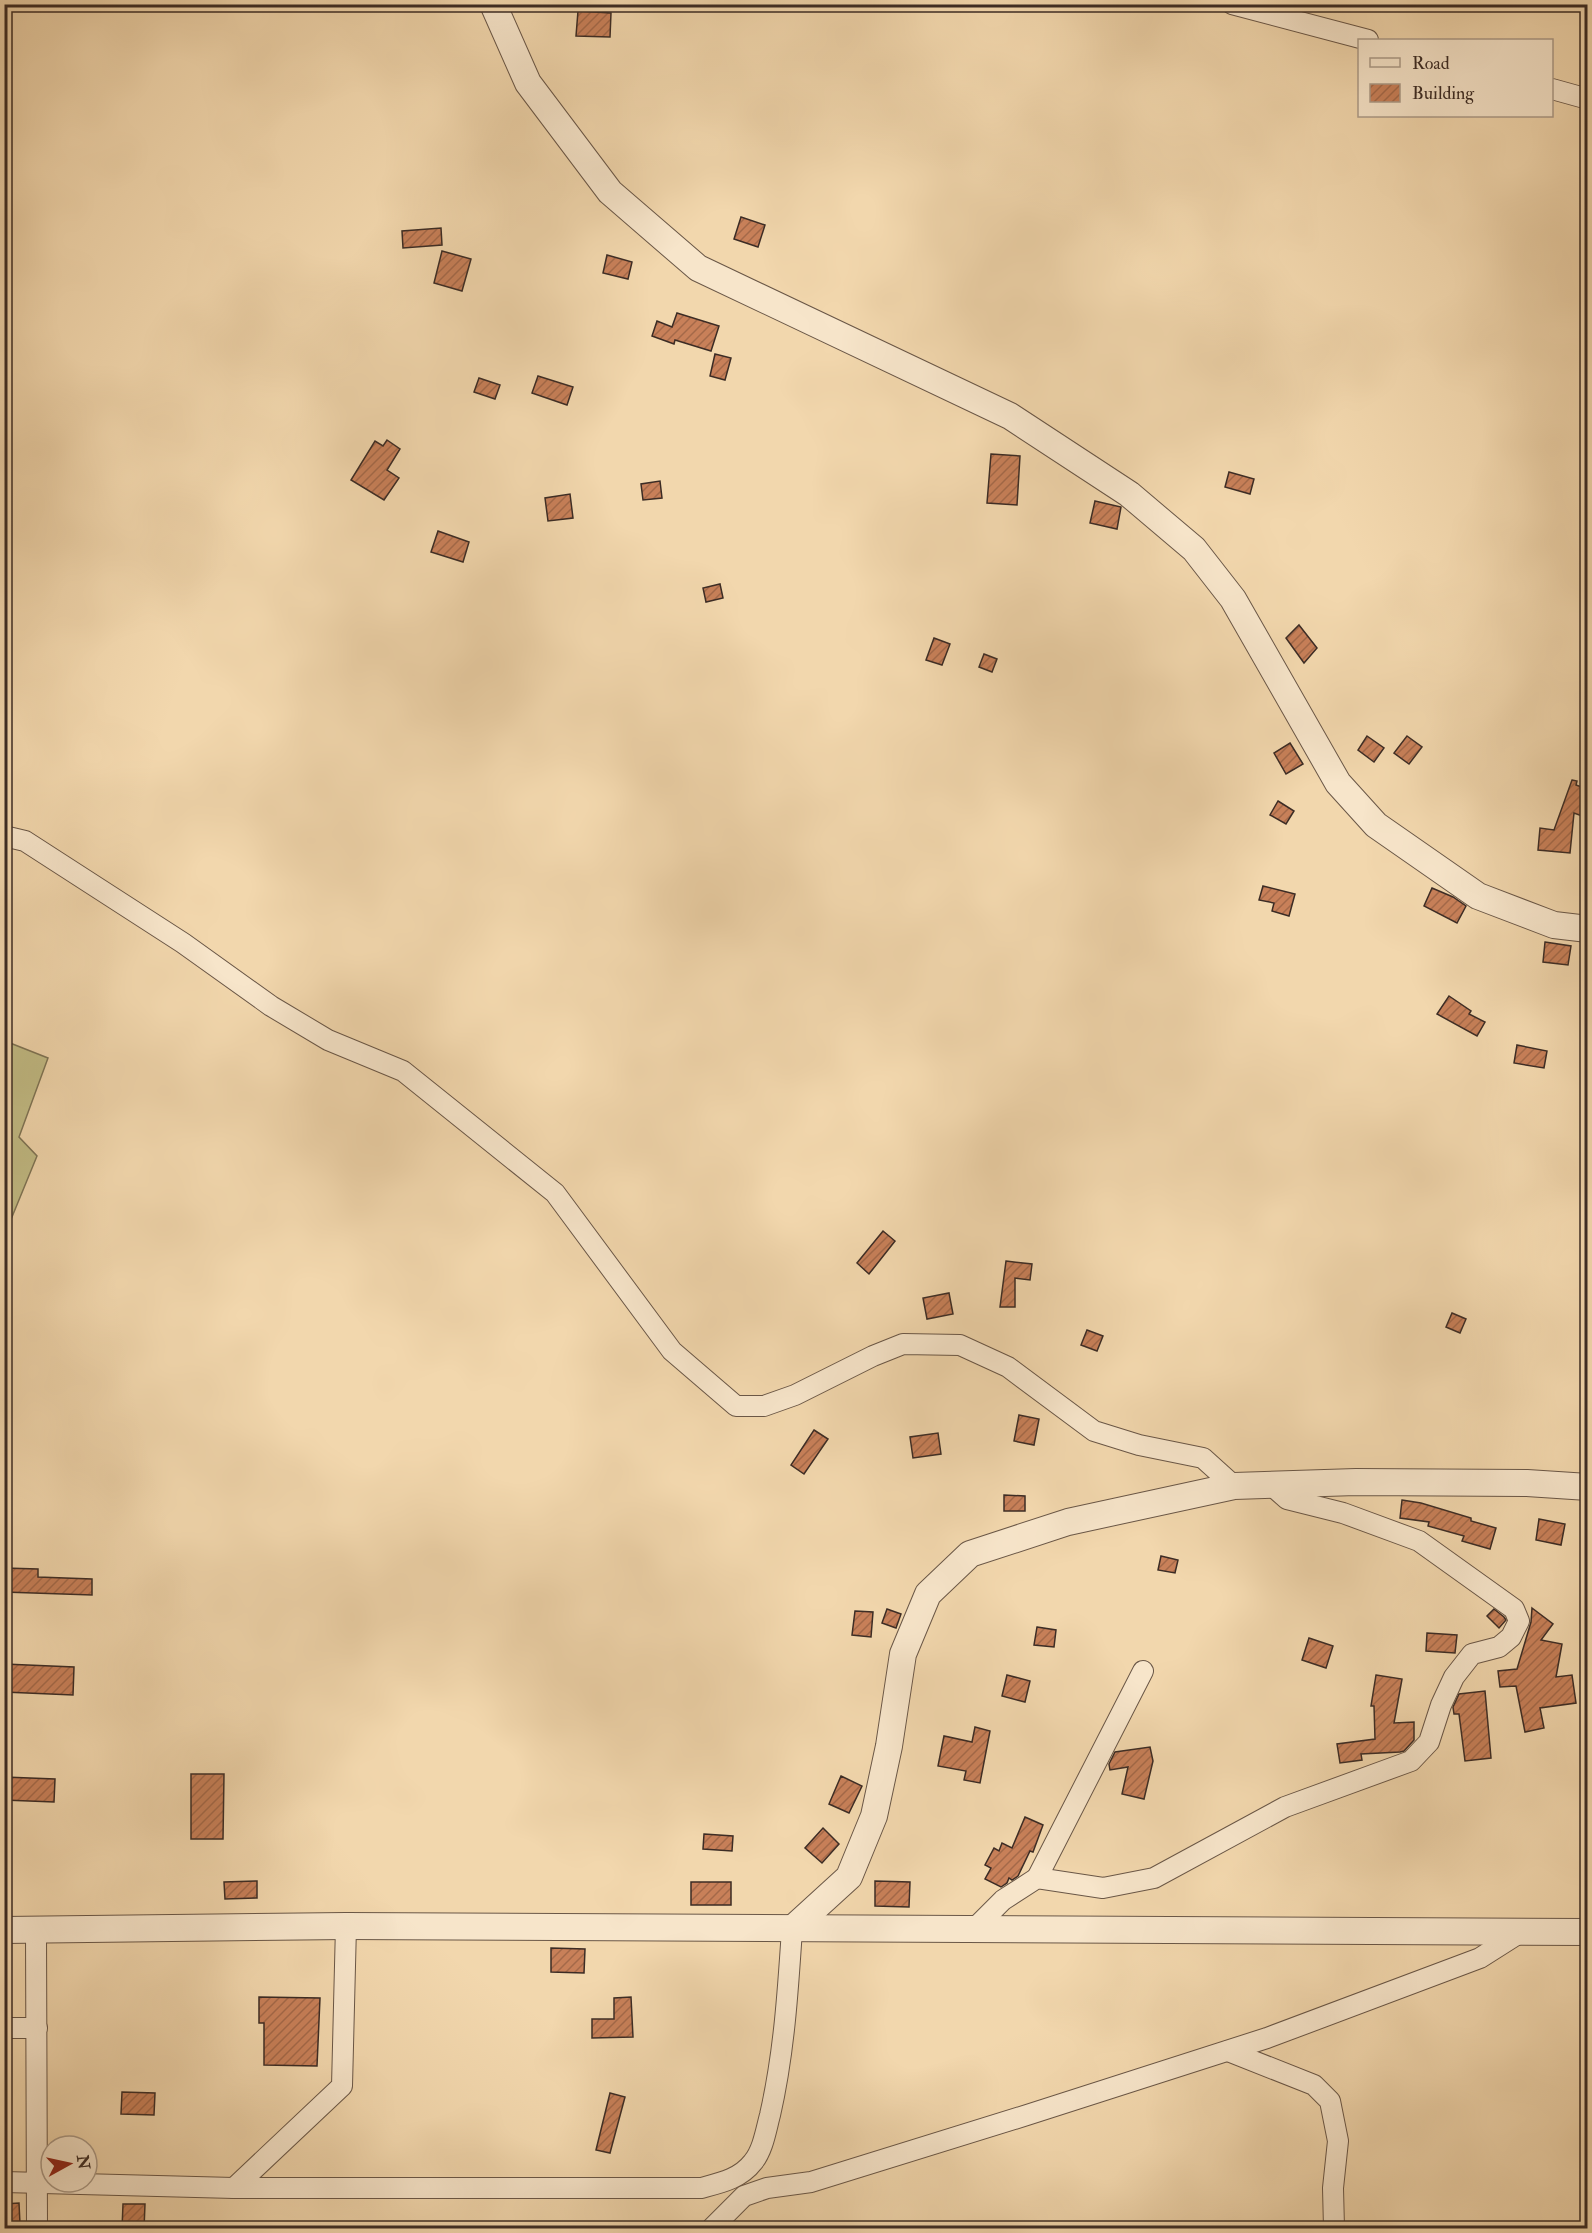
<svg xmlns="http://www.w3.org/2000/svg" width="1592" height="2233" font-family="'IM FELL Double Pica',serif">
  <defs>
    <pattern id="building-hatch" width="6" height="6" patternUnits="userSpaceOnUse" patternTransform="scale(1.5)"><rect width="6" height="6" fill="#c88059"/><path d="M-1 1l2-2M0 6l6-6M5 7l2-2" fill="none" stroke="#a46949"/></pattern>
  </defs>
  <rect width="100%" height="100%" fill="#f2d7ad"/>
  <filter id="stains"><feTurbulence type="fractalNoise" baseFrequency=".00333" numOctaves="4"/><feColorMatrix values="0 0 0 0 .2 0 0 0 0 .09 0 0 0 0 .02 0 0 0 .5 -.17"/></filter>
  <radialGradient id="worn" r=".72"><stop offset=".6" stop-color="#630" stop-opacity="0"/><stop offset="1" stop-color="#630" stop-opacity=".3"/></radialGradient>
  <path fill="#c2bc85" stroke="#7f7455" stroke-width="1.5" d="M5,1041l43,17 -29,79 18,19 -32,78z"/>
  <g fill="url(#building-hatch)" stroke="#3c2c25" stroke-width="1.5">
    <path d="M578,11l33,2 -1,24 -34,-1z"/>
    <path d="M741,217l24,8 -7,22 -24,-8z"/>
    <path d="M441,228l1,17 -39,3 -1,-17z"/>
    <path d="M442,251l29,8 -9,32 -28,-8z"/>
    <path d="M607,255l25,7 -4,17 -25,-6z"/>
    <path d="M677,313l42,13 -8,25 -36,-11 -1,4 -22,-8 5,-15 15,6z"/>
    <path d="M715,354l16,4 -6,22 -15,-4z"/>
    <path d="M538,376l35,11 -6,18 -35,-12z"/>
    <path d="M479,378l21,7 -5,14 -21,-7z"/>
    <path d="M387,440l13,9 -13,21 12,8 -15,22 -33,-20 24,-39 8,5z"/>
    <path d="M991,454l29,2 -3,49 -30,-2z"/>
    <path d="M1229,472l25,7 -4,15 -25,-7z"/>
    <path d="M660,481l2,17 -19,2 -2,-16z"/>
    <path d="M570,494l3,24 -25,3 -3,-23z"/>
    <path d="M1095,501l26,6 -4,22 -27,-6z"/>
    <path d="M438,531l31,11 -6,20 -32,-10z"/>
    <path d="M720,584l3,14 -17,4 -3,-14z"/>
    <path d="M1299,625l18,23 -13,15 -18,-25z"/>
    <path d="M934,638l16,6 -8,21 -16,-5z"/>
    <path d="M984,654l13,5 -5,13 -13,-5z"/>
    <path d="M1367,736l17,12 -10,14 -16,-12z"/>
    <path d="M1407,736l15,11 -13,17 -15,-11z"/>
    <path d="M1290,743l13,21 -17,10 -12,-21z"/>
    <path d="M1572,780l5,1 -1,4 11,4v20l-2,8 -11,-4 -4,40 -32,-3 2,-22 14,2z"/>
    <path d="M1278,801l16,10 -8,13 -16,-9z"/>
    <path d="M1263,886l32,8 -6,22 -17,-5 2,-8 -15,-3z"/>
    <path d="M1432,888l21,9 13,9 -9,17 -33,-17z"/>
    <path d="M1545,942l26,4 -3,19 -25,-3z"/>
    <path d="M1449,996l22,15 -2,3 16,8 -8,14 -40,-22z"/>
    <path d="M1517,1045l30,6 -3,17 -30,-5z"/>
    <path d="M883,1231l12,10 -26,33 -12,-11z"/>
    <path d="M1006,1261l26,3 -2,16 -15,-2v29h-15z"/>
    <path d="M949,1293l4,21 -26,5 -4,-21z"/>
    <path d="M1452,1313l14,6 -6,14 -14,-6z"/>
    <path d="M1087,1330l16,6 -6,15 -16,-6z"/>
    <path d="M1019,1415l20,4 -5,26 -20,-4z"/>
    <path d="M814,1430l14,9 -24,35 -13,-9z"/>
    <path d="M938,1433l3,21 -28,4 -3,-21z"/>
    <path d="M1004,1495l21,1v15h-21z"/>
    <path d="M1402,1500l19,3 50,15v3l25,7 -6,21 -28,-8 2,-5 -36,-10 1,-4 -29,-4z"/>
    <path d="M1539,1519l26,5 -4,21 -25,-5z"/>
    <path d="M1161,1556l17,4 -3,13 -17,-3z"/>
    <path d="M4,1568l34,1v8l54,2v16l-88,-3z"/>
    <path d="M1532,1608l21,16 -12,16 21,4 -6,33 16,-2 4,28 -36,5 4,20 -19,4 -9,-46 -16,1 -2,-16 19,-2 14,-47z"/>
    <path d="M887,1609l14,5 -5,14 -14,-5z"/>
    <path d="M1494,1609l10,8 2,3 -7,8 -12,-12z"/>
    <path d="M855,1611l18,1 -2,25 -19,-2z"/>
    <path d="M1037,1627l19,3 -2,17 -20,-2z"/>
    <path d="M1427,1633l30,2 -2,18 -29,-2z"/>
    <path d="M1309,1638l24,8 -7,22 -24,-8z"/>
    <path d="M4,1664l70,3 -1,28 -69,-3z"/>
    <path d="M1007,1675l23,6 -5,21 -23,-6z"/>
    <path d="M1376,1675l26,4 -8,44 20,-1v18l-10,11 -4,1 -39,2 1,6 -22,3 -3,-19 38,-5 -1,-33h-3z"/>
    <path d="M1485,1691l6,67 -26,3 -6,-47h-5l-1,-7 6,-13z"/>
    <path d="M975,1727l15,4 -10,52 -16,-3 2,-9 -28,-5 6,-30 28,6z"/>
    <path d="M1150,1747l3,14 -9,38 -22,-5 6,-27 -18,3 -1,-6 6,-12z"/>
    <path d="M191,1774h33l-1,65h-32z"/>
    <path d="M841,1776l21,10 -13,27 -20,-9z"/>
    <path d="M4,1777l51,2 -1,23 -50,-2z"/>
    <path d="M1025,1817l18,8 -10,27 -3,-1 -12,25 -6,4 -3,-2 -2,5 -6,4 -16,-8 6,-11 -6,-3 9,-17 5,3 3,-8 10,5z"/>
    <path d="M823,1828l16,16 -17,19 -17,-15z"/>
    <path d="M704,1834l29,2 -1,15 -29,-2z"/>
    <path d="M257,1881v17l-32,1 -1,-17z"/>
    <path d="M875,1881l35,1 -1,25 -34,-1z"/>
    <rect x="691" y="1882" width="40" height="23"/>
    <path d="M551,1948l34,1 -1,24 -33,-1z"/>
    <path d="M259,1997l61,1 -3,68 -53,-1v-42h-5z"/>
    <path d="M631,1997l2,40 -41,1v-19h22v-21z"/>
    <path d="M122,2092l33,1 -1,22 -33,-1z"/>
    <path d="M610,2093l15,4 -15,56 -14,-3z"/>
    <path d="M19,2203l1,21 -16,1v-21z"/>
    <path d="M123,2204h22l-1,25h-22z"/>
  </g>
  <g fill="none" stroke-linecap="round" stroke-linejoin="round">
    <defs>
      <g id="minor">
        <path d="M1232,4l136,36"/>
        <path d="M1552,89l36,10"/>
        <path d="M4,836l21,5 158,102 88,63 57,34 75,31 152,122 117,158 64,55h28l31,-11 78,-39 30,-12 57,1 48,22 86,64 45,14 64,13 31,28"/>
        <path d="M1037,1878l106,-207"/>
        <path d="M974,1929l29,-29 34,-22 66,10 51,-10 131,-71 126,-46 18,-19 12,-37 13,-28 18,-23 27,-7 12,-10 8,-16 -5,-12 -95,-68 -76,-28 -56,-14 -17,-15"/>
        <path d="M36,1930l1,298"/>
        <path d="M4,2028h33"/>
        <path d="M1228,2051l86,34 16,16 8,40 -5,47 1,40"/>
        <path d="M4,2182l230,6h467c19,-5 39,-9 52,-26 10,-12 13,-32 17,-47 14,-61 18,-124 22,-186"/>
        <path d="M234,2188l108,-102 4,-160"/>
        <path d="M712,2228l32,-32 23,-8 44,-6 216,-67 240,-77 213,-80 41,-26"/>
      </g>
      <g id="tertiary">
        <path d="M493,4l35,79 82,109 88,76 312,148 119,78 65,55 39,50 105,184 38,42 102,71 76,29 34,4"/>
        <path d="M792,1929l57,-52 25,-61 15,-70 14,-92 25,-60 42,-40 98,-32 166,-36 122,-4 171,1 61,4"/>
        <path d="M4,1930l342,-4 1242,6"/>
      </g>
    </defs>
    <use href="#minor" stroke="#6a5747" stroke-width="22"/>
    <use href="#tertiary" stroke="#6a5747" stroke-width="28"/>
    <use href="#minor" stroke="#f7e5ca" stroke-width="20"/>
    <use href="#tertiary" stroke="#f7e5ca" stroke-width="26"/>
  </g>
  <rect width="1592" height="2233" fill="none" stroke="#f2d7ad" stroke-width="24"/>
  <rect x="6" y="6" width="1580" height="2221" fill="none" stroke="#3c2c25" stroke-width="3"/>
  <rect x="12" y="12" width="1568" height="2209" fill="none" stroke="#3c2c25" stroke-width="1.5"/>
  <rect x="1358" y="39" width="195" height="78" fill="#f7e5ca" stroke="#ac9b88" stroke-width="1.5"/>
  <rect x="1370" y="58" width="30" height="9" fill="#f7e5ca" stroke="#ac9b88" stroke-width="1.5"/>
  <text x="1412" y="69" font-size="18" fill="#3c2c25">Road</text>
  <rect x="1370" y="84" width="30" height="18" fill="url(#building-hatch)" stroke="#ac9b88" stroke-width="1.5"/>
  <text x="1412" y="99" font-size="18" fill="#3c2c25">Building</text>
  <g transform="translate(69 2164) rotate(82)"><circle r="28" fill="#f7e5ca" stroke="#ac9b88" stroke-width="1.5"/>
  <path d="M0-4.5L10 22L0 15L-10 22Z" fill="#8f2418"/>
  <text y="-9" font-size="16" font-weight="bold" text-anchor="middle" fill="#3c2c25">N</text>
  </g>
  <rect width="100%" height="100%" filter="url(#stains)"/>
  <rect width="100%" height="100%" fill="url(#worn)"/>
</svg>
